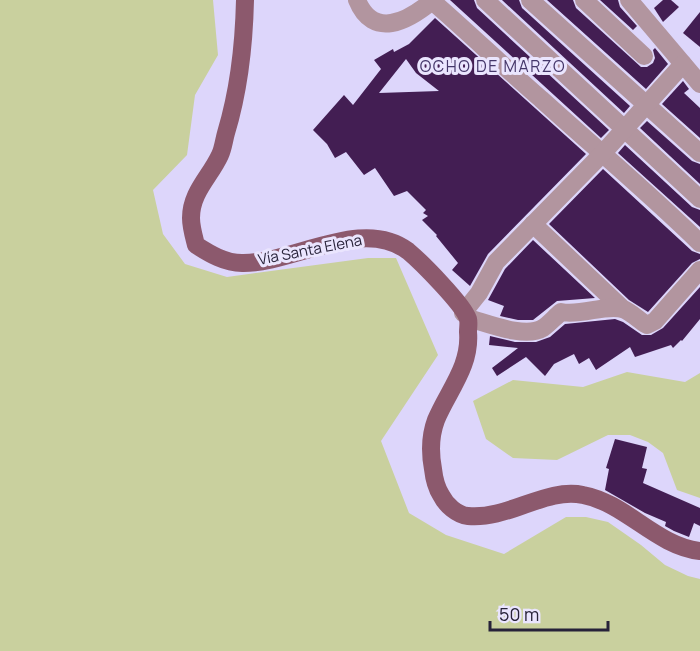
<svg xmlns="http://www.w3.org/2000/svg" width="700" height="651" font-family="Manrope,sans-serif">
  <rect width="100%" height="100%" fill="#ddd6fb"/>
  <g fill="#c9d09e">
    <path d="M0,0h213l5,55 -23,40 -8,60 -34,35 10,44 22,30 42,13 141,-19h28l42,97 -57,86 28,72 37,22 58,19 62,-37h20l22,5 33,23 24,20 23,11 12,3v72h-700z"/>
    <path d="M627,372l58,10 15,-9v125l-23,-8 -14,-37 -15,-11 -18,-7h-22l-51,25 -44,-2 -27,-19 -13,-38 40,-21 70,7z"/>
  </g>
  <g fill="#431e53" fill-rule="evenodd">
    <path d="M450,0h24l3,8 132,122 -8,8z"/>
    <path d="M502,0h17l3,8 108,98 -6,7z"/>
    <path d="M547,0h26l3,8 65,59h6l6,-4 2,-5 -2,-8 2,-2 13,16 -22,25z"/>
    <path d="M600,0h18l2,7 17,19 -4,4z"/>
    <path d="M663,0h8l8,7 -16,15 -9,-14z"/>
    <path d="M700,12v35l-17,-14z"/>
    <path d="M435,18l151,136 -98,100 -18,32 -18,-16 6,-7 -22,-27 1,-1 -15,-15 6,-4 -5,-3 3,-3 -19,-19 -13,5 -19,-28 -11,7 -18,-23 -11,6 -8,-14 -14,-14 31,-35 9,10 28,-36 -7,-9 19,-11 1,3 15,-8zM406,59l10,14 23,18 -60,2z"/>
    <path d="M683,81l6,8 -5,4 16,15v30l-38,-34z"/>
    <path d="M647,121l45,40 8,3v20l-60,-56z"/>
    <path d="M625,145l67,62 8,3v17l-82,-74z"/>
    <path d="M603,169l89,82 8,3v5l-8,4 -44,49 -19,-12 -80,-76z"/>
    <path d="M533,240l62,58 -38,3 -24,19h-15l-18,-4 4,-10 -16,-6 17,-31z"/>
    <path d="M700,287v32l-18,22 -1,-1 -8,8 -2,-3 -36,12 -5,-10 -34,23 -7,-12 -10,6 -5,-10 -20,10 -9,12 -19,-19 -29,19 -5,-8 26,-20 -29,-3 1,-9 25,6h21l14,-5 15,-13 50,-5 8,3 19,13h9l12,-7z"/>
    <path d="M615,439l32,8 -5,21 5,1 -4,14 57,25v18l-6,-3 -5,14 -15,-6 -9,-5 1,-4 -21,-9 -40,-23 4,-21 -3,-1z"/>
  </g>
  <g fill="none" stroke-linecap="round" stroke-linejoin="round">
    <g stroke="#b2959f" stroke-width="18">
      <path d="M357,0c16,40 51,21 75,1 37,32 72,66 109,98 53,48 108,94 159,144"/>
      <path d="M485,0l215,199"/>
      <path d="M530,0l170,153"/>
      <path d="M584,0l60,56"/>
      <path d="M629,0l71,84"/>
      <path d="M533,224l90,85"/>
      <path d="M463,313l16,-20 17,-31 106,-108 81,-90"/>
      <path d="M468,318c19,5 57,21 75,10 6,-4 12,-11 18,-16 21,4 44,-8 62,-3 8,3 17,12 24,16l8,-4 45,-51"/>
    </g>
    <path stroke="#8c596d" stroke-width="18" d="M245,0c-1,45 -6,90 -19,133 -2,7 -3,16 -6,22 -10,22 -29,37 -29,63 0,9 3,19 5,27 14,9 29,18 46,18 51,1 120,-47 166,-12 13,11 55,53 60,68 1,4 0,9 0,13 3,34 -20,59 -32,88 -6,16 -6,33 -3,49 1,9 3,18 8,26 5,10 16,20 27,21 40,4 78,-29 115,-21 43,8 73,51 117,56"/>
  </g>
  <g text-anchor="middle" stroke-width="6" stroke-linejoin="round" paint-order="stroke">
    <g font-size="15" fill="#272239" stroke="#eae5fe">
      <text transform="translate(310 250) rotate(-11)" y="5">Vía Santa Elena</text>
    </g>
    <g font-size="16" letter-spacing="1.5" fill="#45376a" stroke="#eae5fe">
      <text x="493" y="72">OCHO DE MARZO</text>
    </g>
  </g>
  <path d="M490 621v9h118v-9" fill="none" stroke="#272239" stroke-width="3"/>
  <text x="499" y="621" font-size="18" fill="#272239" stroke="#eae5fe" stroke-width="4.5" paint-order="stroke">50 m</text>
</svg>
